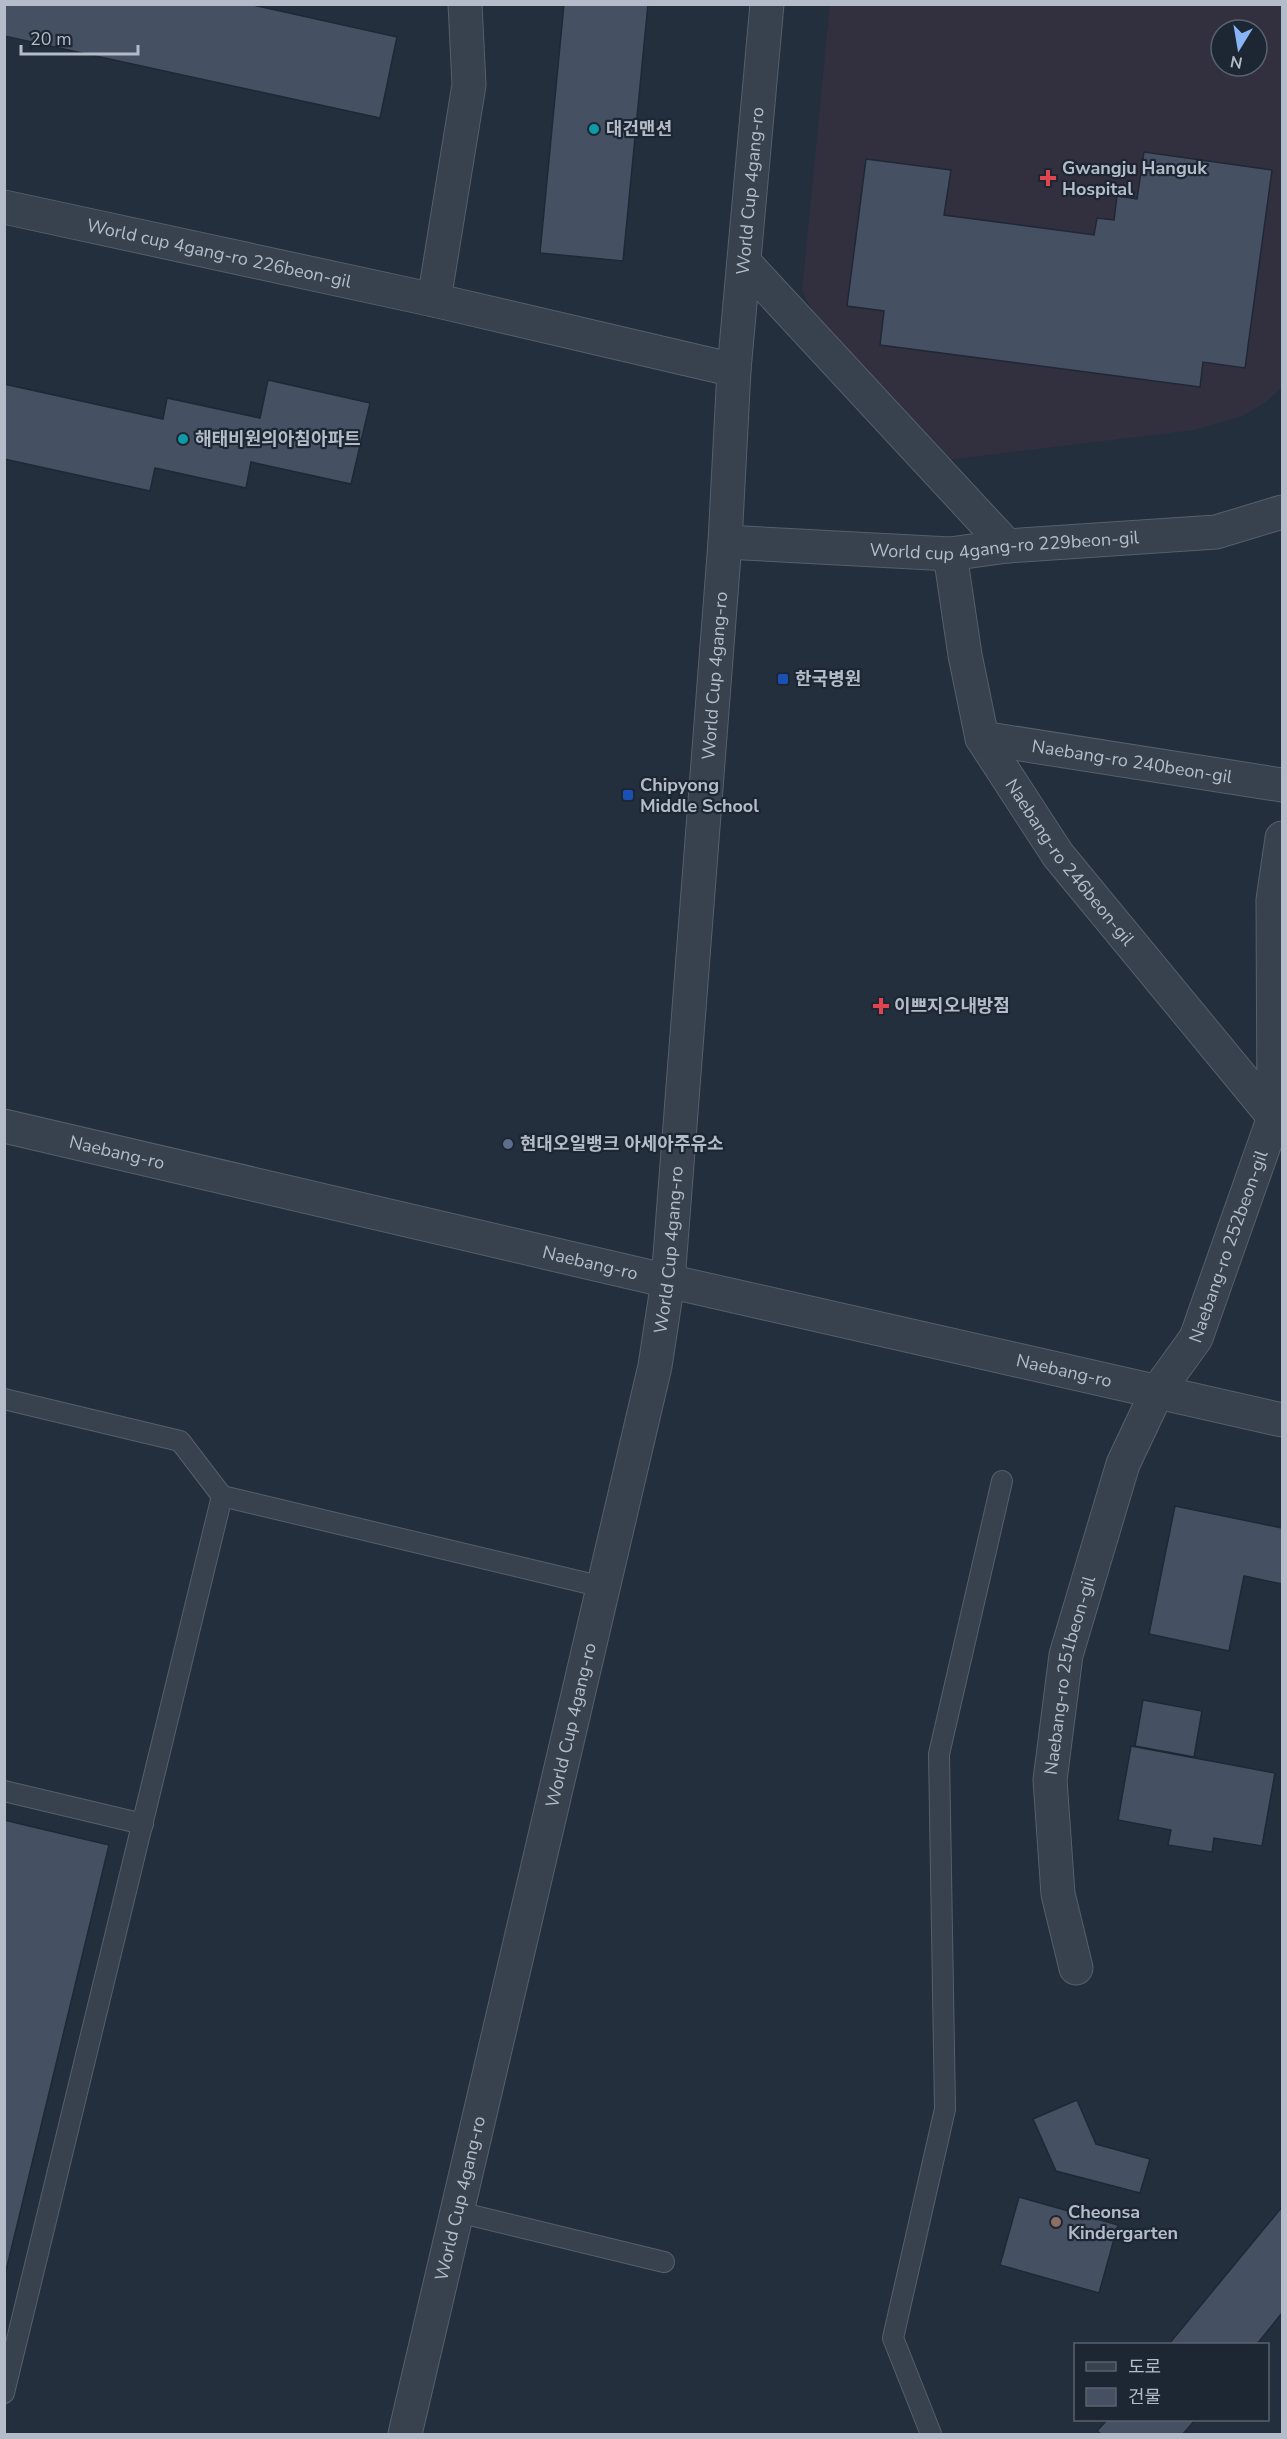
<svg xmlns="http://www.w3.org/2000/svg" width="1287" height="2439" font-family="'Nunito Sans','Noto Sans KR',sans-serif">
  <rect width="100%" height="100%" fill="#242f3e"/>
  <path fill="#32303f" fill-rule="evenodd" d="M830,5h452v382l-16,15 -24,14 -48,14 -248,30 -120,-125 -24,-44zM1221,30h36v36h-36z"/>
  <g fill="#455162" stroke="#1f2835" stroke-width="1.5">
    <path d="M4,4h245l148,33 -17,81 -376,-82z"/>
    <path d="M564,4h84l-25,257 -83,-8z"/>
    <path d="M1144,152l128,18 -27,198 -42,-6 -3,25 -320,-42 4,-34 -37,-5 19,-147 85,11 -7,45 150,20 3,-17 17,2 3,-24 20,3z"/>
    <path d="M268,380l102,23 -19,81 -100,-22 -5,26 -91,-20 -5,23 -146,-32v-75l159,35 4,-21 93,20z"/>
    <path d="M1175,1506l107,22v56l-38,-8 -15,75 -80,-17z"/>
    <path d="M1143,1700l59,11 -8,46 -59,-11z"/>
    <path d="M1131,1746l144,27 -13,73 -48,-8 -2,14 -44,-7 3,-15 -53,-10z"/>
    <path d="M4,1820l105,25 -105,434z"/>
    <path d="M1077,2100l19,44 54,15 -10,34 -84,-22 -23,-52z"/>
    <path d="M1019,2197l99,28 -19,68 -99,-28z"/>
    <path d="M1282,2207v106l-25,31h-88z"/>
    <path d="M1107,2420h88l-12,14h-82l-4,-3z"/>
  </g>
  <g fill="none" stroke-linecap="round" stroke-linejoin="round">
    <defs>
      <g id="service">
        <path d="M4,1399l176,42 42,55 381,91"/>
        <path d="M4,1791l139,33"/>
        <path d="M458,2212l206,50"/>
        <path d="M4,2393l218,-897"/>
        <path d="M931,2434l-38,-96 52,-229 -6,-355 63,-273"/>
      </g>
      <g id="minor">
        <path id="s1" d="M4,207l430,93 300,70"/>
        <path d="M744,262l263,284"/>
        <path d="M434,300l35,-215 -4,-81"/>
        <path id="s2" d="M725,542l225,12 57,-8 209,-14 66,-20"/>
        <path id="s3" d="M950,554l15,101 17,83 76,117 221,268"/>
        <path id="s4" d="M982,738l300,47"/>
        <path id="s5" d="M1076,1968l-18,-74 -8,-114 16,-125 57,-191 34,-72 39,-54 78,-221 -1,-217 9,-62"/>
      </g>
      <g id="tertiary">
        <path id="s6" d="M4,1126l664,155 614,139"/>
        <path id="s7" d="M405,2434l250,-1068 13,-85 57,-739 9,-172 33,-366"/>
      </g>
    </defs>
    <use href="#service" stroke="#565f6c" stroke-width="22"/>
    <use href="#minor" stroke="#565f6c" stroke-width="35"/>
    <use href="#tertiary" stroke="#565f6c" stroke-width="35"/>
    <use href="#service" stroke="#38414e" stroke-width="20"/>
    <use href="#minor" stroke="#38414e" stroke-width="33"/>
    <use href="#tertiary" stroke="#38414e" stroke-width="33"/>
  </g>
  <g fill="#0f9aa8" stroke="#1d2633" stroke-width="2">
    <circle cx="594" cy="129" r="6"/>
    <circle cx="183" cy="439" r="6"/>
  </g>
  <g fill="#e0444e" stroke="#1d2633" stroke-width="2">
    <path d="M1045 169h6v6h6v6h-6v6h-6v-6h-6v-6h6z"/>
    <path d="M878 997h6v6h6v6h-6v6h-6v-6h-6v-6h6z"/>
  </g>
  <g fill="#1a4fb4" stroke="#1d2633" stroke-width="2">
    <rect x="777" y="673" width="12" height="12" rx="3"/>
    <rect x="622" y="789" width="12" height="12" rx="3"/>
  </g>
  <circle fill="#5c6f8a" stroke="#1d2633" stroke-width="2" cx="508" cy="1144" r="6"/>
  <circle fill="#8d6e63" stroke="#1d2633" stroke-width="2" cx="1056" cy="2222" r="6"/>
  <g text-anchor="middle" stroke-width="4.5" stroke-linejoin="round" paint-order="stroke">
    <g font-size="18" font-weight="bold" fill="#b4bcc9" stroke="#1d2633" text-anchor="start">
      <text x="606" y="135">대건맨션</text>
      <text x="1062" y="174">Gwangju Hanguk<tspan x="1062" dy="21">Hospital</tspan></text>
      <text x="195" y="445">해태비원의아침아파트</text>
      <text x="795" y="685">한국병원</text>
      <text x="640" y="791">Chipyong<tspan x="640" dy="21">Middle School</tspan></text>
      <text x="894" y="1012">이쁘지오내방점</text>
      <text x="520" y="1150">현대오일뱅크 아세아주유소</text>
      <text x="1068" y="2218">Cheonsa<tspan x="1068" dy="21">Kindergarten</tspan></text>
    </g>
    <g font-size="18" fill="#b4bcc9" stroke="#1d2633">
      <text dy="6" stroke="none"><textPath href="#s7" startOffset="2276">World Cup 4gang-ro</textPath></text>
      <text dy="6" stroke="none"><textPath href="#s1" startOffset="220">World cup 4gang-ro 226beon-gil</textPath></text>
      <text dy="6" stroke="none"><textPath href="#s2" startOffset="280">World cup 4gang-ro 229beon-gil</textPath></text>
      <text dy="6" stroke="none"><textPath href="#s7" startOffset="1790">World Cup 4gang-ro</textPath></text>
      <text dy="6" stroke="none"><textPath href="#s4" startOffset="152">Naebang-ro 240beon-gil</textPath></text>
      <text dy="6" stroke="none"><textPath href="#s3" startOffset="339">Naebang-ro 246beon-gil</textPath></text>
      <text dy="6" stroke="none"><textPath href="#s6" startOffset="116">Naebang-ro</textPath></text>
      <text dy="6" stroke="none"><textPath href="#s5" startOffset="759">Naebang-ro 252beon-gil</textPath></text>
      <text dy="6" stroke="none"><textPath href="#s7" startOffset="1214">World Cup 4gang-ro</textPath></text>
      <text dy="6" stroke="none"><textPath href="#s6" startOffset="602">Naebang-ro</textPath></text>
      <text dy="6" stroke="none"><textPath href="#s6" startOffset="1088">Naebang-ro</textPath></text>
      <text dy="6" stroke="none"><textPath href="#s5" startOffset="297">Naebang-ro 251beon-gil</textPath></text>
      <text dy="6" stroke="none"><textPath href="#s7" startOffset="728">World Cup 4gang-ro</textPath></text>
      <text dy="6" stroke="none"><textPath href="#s7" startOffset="242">World Cup 4gang-ro</textPath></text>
    </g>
  </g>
  <rect width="1287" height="2439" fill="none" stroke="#b4bcc9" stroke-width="12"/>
  <rect x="1074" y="2343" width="195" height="78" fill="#1d2633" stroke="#59626f" stroke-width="1.5"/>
  <rect x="1086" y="2362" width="30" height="9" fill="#38414e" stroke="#59626f" stroke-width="1.5"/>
  <text x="1128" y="2373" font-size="18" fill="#b4bcc9">도로</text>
  <rect x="1086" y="2388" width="30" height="18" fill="#455162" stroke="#59626f" stroke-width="1.5"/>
  <text x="1128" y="2403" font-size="18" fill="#b4bcc9">건물</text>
  <g transform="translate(1239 48) rotate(191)"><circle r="28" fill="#1d2633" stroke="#59626f" stroke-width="1.5"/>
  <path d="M0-4.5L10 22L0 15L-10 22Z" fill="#8ab4f8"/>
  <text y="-9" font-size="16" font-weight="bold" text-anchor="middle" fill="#b4bcc9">N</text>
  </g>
  <path d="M21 45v9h117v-9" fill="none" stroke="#b4bcc9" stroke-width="3"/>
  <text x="30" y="45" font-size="18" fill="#b4bcc9" stroke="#1d2633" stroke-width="4.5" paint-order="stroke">20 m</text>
</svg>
